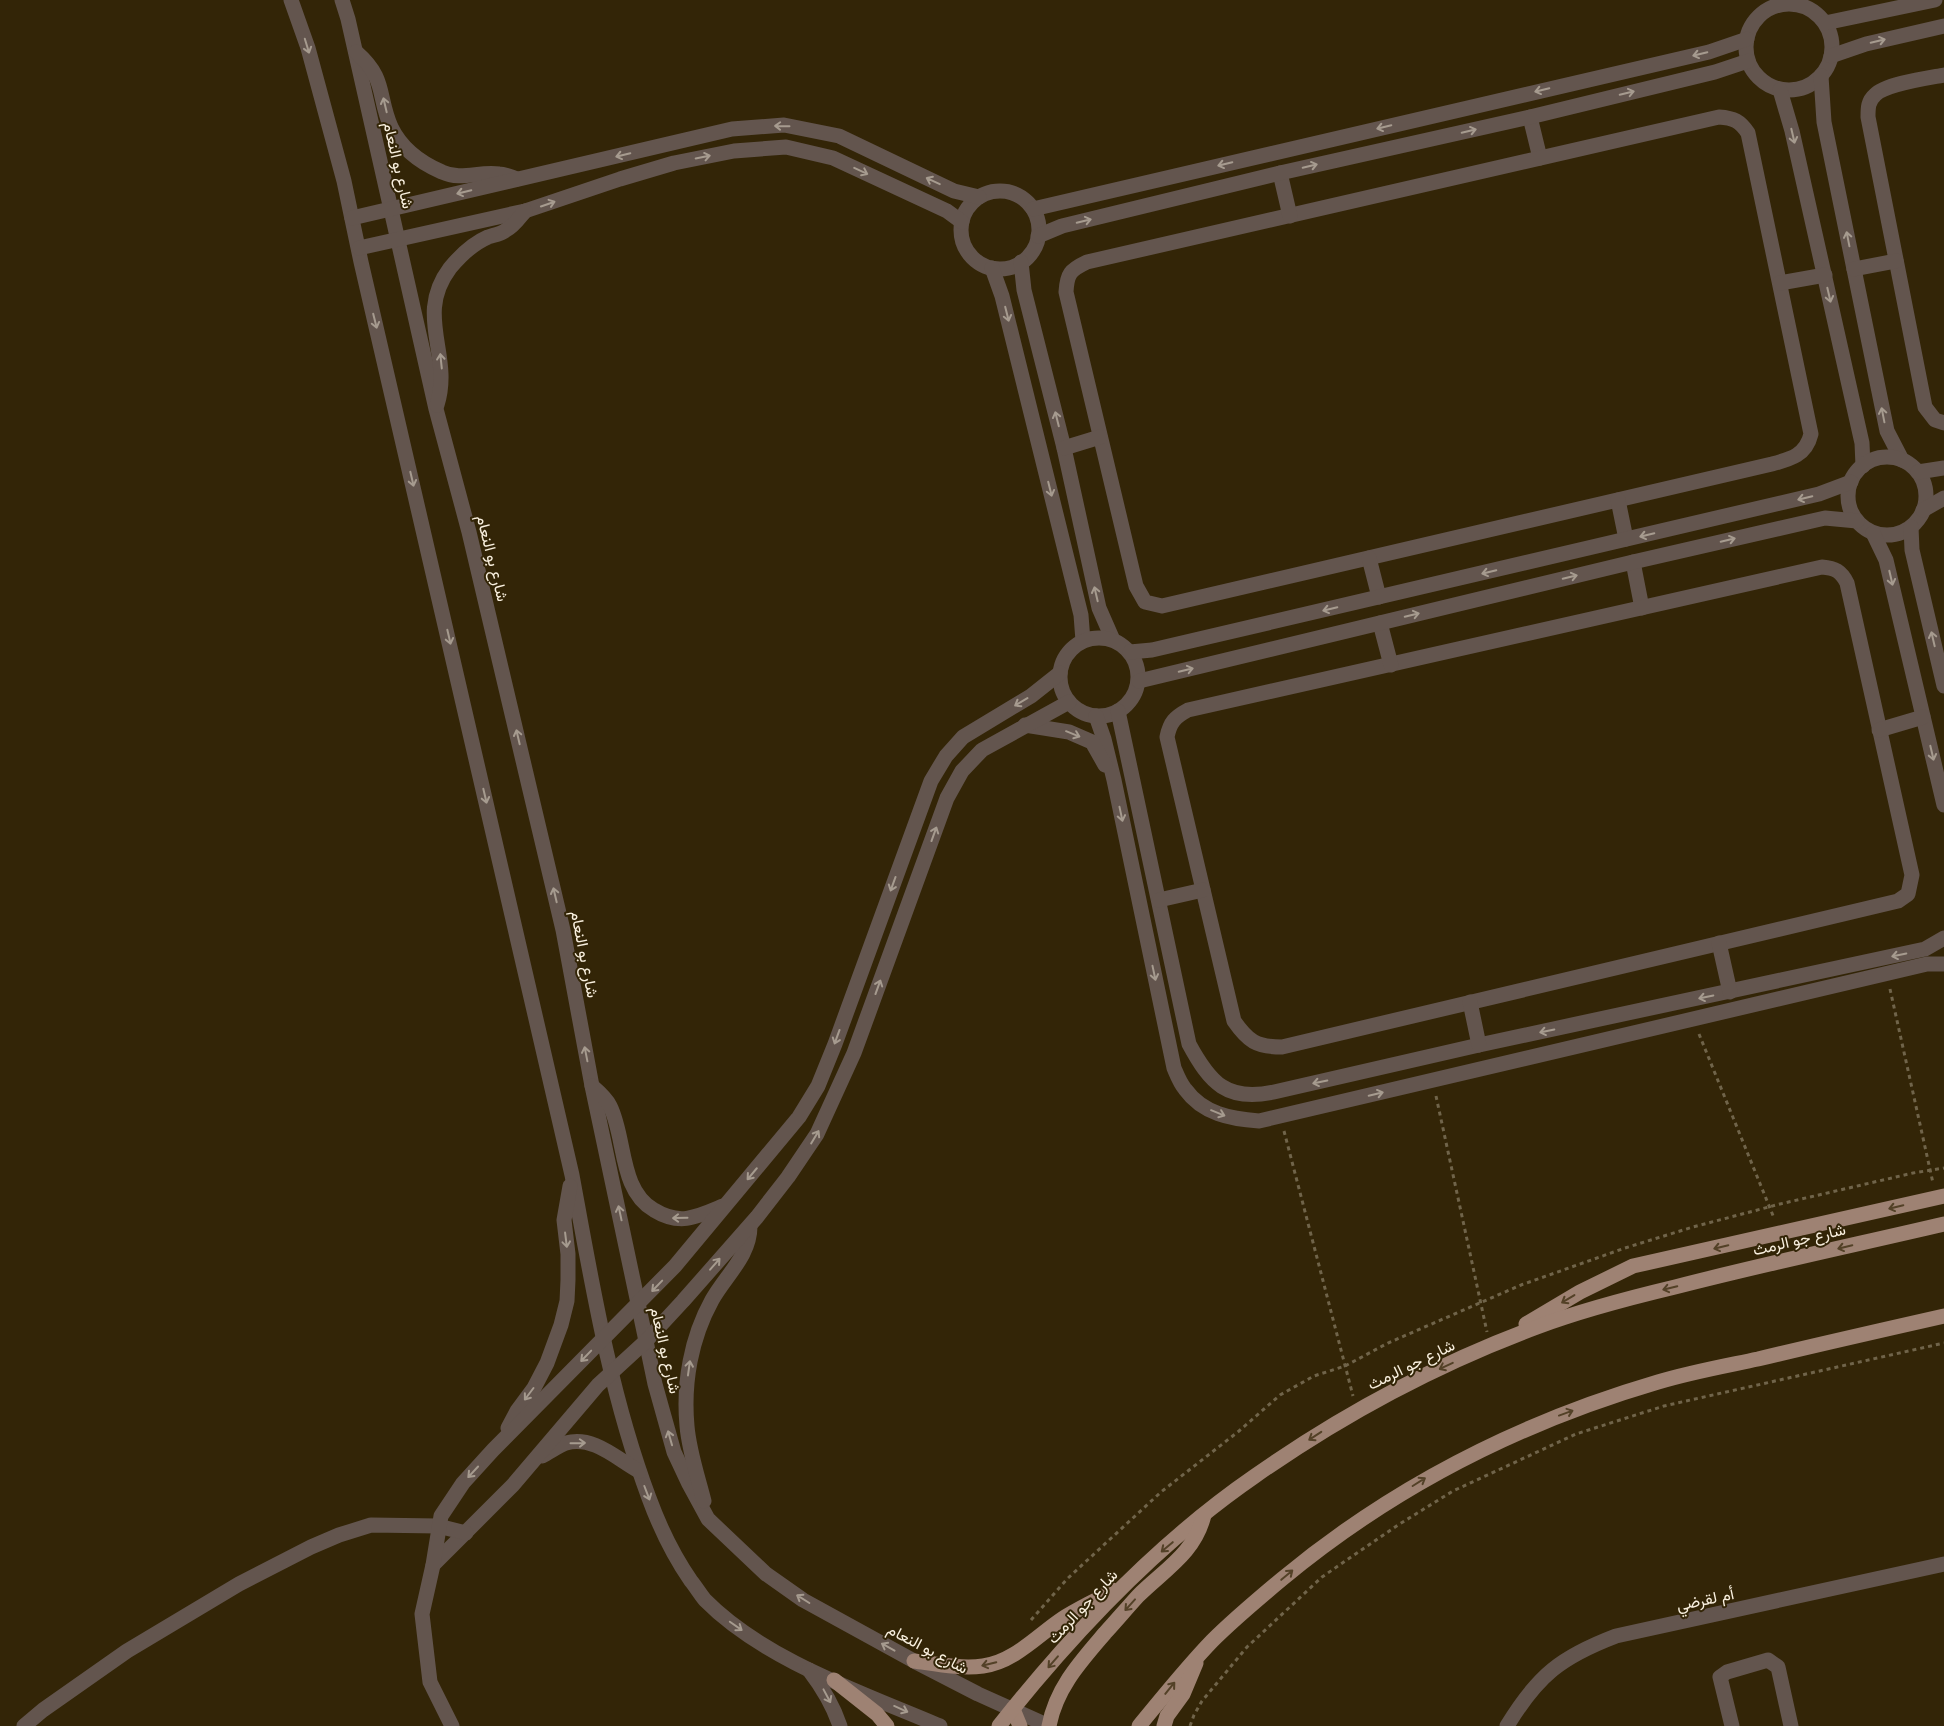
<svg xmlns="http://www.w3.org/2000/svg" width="1944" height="1726" font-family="Roboto,Vazirmatn,sans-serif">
  <rect width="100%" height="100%" fill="#332507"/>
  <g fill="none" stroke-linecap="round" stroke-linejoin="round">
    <g stroke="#70644a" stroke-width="3" stroke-dasharray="4 4" stroke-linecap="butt">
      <path d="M1890,989l43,194"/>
      <path d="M1699,1034l75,184"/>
      <path d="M1436,1096l51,236"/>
      <path d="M1284,1131l69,265"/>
      <path d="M1031,1620l36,-41 94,-87 78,-61 41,-36 34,-19 31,-10 43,-23 133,-58 104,-37 68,-21 87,-23 133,-31 31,-5"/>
      <path d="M1190,1726l4,-11 8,-14 45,-54 75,-70 76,-52 55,-34 123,-57 88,-28 280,-63"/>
    </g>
    <g stroke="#63554e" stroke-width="15">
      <path d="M291,0l17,48 36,133 17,81 211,913c20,109 38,219 77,323 11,30 24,57 42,83 5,6 9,13 14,19 59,60 158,93 235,126"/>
      <path d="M342,0l6,19 88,390 33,123 94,398 29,156 54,255 9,43 19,68 15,32 19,35 58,55 37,26 111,61 64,33 71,32"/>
      <circle cx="1789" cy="47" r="43"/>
      <path d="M1825,23l110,-23"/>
      <path d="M356,52c31,27 21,43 35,75 10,21 30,36 51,45 19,9 37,-1 57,2 6,0 12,3 18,5"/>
      <path d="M1831,56l35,-12 78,-18"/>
      <path d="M1944,75c-16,3 -59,9 -69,20 -7,6 -7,13 -7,22l57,290 10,13 9,3"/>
      <path d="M1821,76l3,46 63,309 15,29"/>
      <path d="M1780,90l12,41 70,312 1,23"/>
      <path d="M1530,117l10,41"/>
      <path d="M1719,117c15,1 21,4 29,16l63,301c-5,21 -20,25 -39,30l-610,142 -17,-4 -9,-16 -70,-294c1,-18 4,-22 21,-30z"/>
      <path d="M1280,173l10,43"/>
      <circle cx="1000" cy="230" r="39"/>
      <path d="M1033,209l676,-157 38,-13"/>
      <path d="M352,218l380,-89 52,-4 55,11 115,55 25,6"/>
      <path d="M1038,236l24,-10 218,-53 250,-56 185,-45 33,-11"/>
      <path d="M359,248l166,-37 95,-32 54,-16 60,-12 52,-4 47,11 114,53 15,11"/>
      <path d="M1021,262l3,28 40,158 35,160 14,32"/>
      <path d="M992,268l10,28 79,319 2,26"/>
      <path d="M1854,269l42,-8"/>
      <path d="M1780,283l45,-8"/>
      <path d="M437,405c16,-51 -23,-89 13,-137 10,-12 24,-25 38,-31 6,-2 13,-3 18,-7 8,-4 13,-12 19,-19"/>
      <path d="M1064,448l36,-11"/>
      <circle cx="1887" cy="496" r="39"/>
      <path d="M1918,472l26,-4"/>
      <path d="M1618,500l8,39"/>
      <path d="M1923,510l21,-12"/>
      <path d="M1911,527l1,23 32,136"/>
      <path d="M1873,533l13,27 58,245"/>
      <path d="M1369,558l10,39"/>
      <path d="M1633,562l9,46"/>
      <path d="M1822,567c13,1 19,4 25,16l65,292 -4,19 -10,7 -616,146c-26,0 -34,-6 -48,-26l-67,-284c3,-15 8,-20 21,-27z"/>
      <path d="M1380,623l11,42"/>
      <circle cx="1099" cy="677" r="39"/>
      <path d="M1130,652l22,-2 667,-156 32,-12"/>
      <path d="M1139,681l494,-119 192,-44 32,3"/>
      <path d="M1118,711l71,333c21,39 38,58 85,48l205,-47 446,-96 19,-11"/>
      <path d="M1096,716l8,23 10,41 60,288c3,7 6,15 11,21 18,25 46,30 74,32l668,-157h17"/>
      <path d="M1025,725l44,7 23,10 13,23"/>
      <path d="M1879,730l44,-13"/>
      <path d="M1159,900l44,-10"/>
      <path d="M1719,943l11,49"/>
      <path d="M1470,1002l9,43"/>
      <path d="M592,1086c7,6 14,12 18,20 16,32 9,84 44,104 26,16 43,7 69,-4"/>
      <path d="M508,1428l9,-17 17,-23 13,-25 14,-38 6,-24 1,-21v-26l-4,-34 6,-34"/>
      <path d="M542,1456c8,-4 16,-10 24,-13 27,-8 51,16 73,28"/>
      <path d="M704,1501c-6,-24 -15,-50 -17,-75 -4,-43 4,-88 25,-126 14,-25 38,-44 38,-74"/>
      <path d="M433,1565l80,-80 85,-100 48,-44 37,-40 74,-84 31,-40 29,-43 37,-81 93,-255 15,-27 20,-21 87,-48"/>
      <path d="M809,1670c13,17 24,35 31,56"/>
      <path d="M24,1726l19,-16 84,-59 112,-67 72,-37 28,-12 32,-10 67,1 28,7"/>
      <path d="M452,1726l-22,-44 -8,-68 11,-49 8,-49 22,-33 30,-33 182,-184 124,-149 19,-31 17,-42 96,-263 15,-25 17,-19 68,-41 29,-23"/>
      <path d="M1507,1726c31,-51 54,-69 109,-90l328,-72"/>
      <path d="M1732,1726l-12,-49 7,-5 41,-12 10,7 13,59"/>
    </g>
    <g stroke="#9e8273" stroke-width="15">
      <path d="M1526,1324l54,-32 53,-26 311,-70"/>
      <path d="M914,1661c22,3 47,8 69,5 31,-4 55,-31 79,-47 17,-11 34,-18 51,-29"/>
      <path d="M834,1680l43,34 10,12"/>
      <path d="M1013,1709l7,17"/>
      <path d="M999,1726c72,-91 160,-184 256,-250 87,-61 182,-112 282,-149 45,-17 92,-29 138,-40 89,-23 179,-42 269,-63"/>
      <path d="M1049,1726c7,-38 32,-65 56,-93 11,-12 22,-25 33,-37 26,-26 57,-43 66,-81"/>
      <path d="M1139,1726c24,-29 47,-58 73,-85 22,-22 46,-42 70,-62 112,-93 236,-156 376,-197 33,-10 67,-16 100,-23 62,-15 124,-29 186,-43"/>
      <path d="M1164,1726l3,-10 16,-22 13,-31"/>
    </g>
  </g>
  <defs><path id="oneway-shaft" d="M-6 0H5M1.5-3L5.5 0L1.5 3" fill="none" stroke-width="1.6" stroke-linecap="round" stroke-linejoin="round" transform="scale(1.25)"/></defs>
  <g stroke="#a69b8f">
    <use href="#oneway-shaft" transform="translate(1878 41) rotate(-13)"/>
    <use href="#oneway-shaft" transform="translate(307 46) rotate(73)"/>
    <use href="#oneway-shaft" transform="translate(1700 54) rotate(167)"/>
    <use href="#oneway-shaft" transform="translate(1542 90) rotate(167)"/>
    <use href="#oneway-shaft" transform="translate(1627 93) rotate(-14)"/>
    <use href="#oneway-shaft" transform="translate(385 105) rotate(-103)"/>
    <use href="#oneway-shaft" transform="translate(782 126) rotate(-179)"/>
    <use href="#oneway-shaft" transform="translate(1384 127) rotate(167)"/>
    <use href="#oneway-shaft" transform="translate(1469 131) rotate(-13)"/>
    <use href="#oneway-shaft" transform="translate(1793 136) rotate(77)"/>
    <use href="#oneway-shaft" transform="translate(623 155) rotate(167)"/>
    <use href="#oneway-shaft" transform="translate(703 157) rotate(-11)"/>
    <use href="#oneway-shaft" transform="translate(1225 164) rotate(167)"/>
    <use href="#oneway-shaft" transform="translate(1310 166) rotate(-13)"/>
    <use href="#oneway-shaft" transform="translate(861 171) rotate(25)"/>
    <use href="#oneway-shaft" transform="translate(933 181) rotate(-155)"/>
    <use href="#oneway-shaft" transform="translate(464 192) rotate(167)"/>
    <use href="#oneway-shaft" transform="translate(548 204) rotate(-19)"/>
    <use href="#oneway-shaft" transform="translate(1084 221) rotate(-14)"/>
    <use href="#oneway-shaft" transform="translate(1848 239) rotate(-101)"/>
    <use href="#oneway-shaft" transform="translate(1829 295) rotate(77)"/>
    <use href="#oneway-shaft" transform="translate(1007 314) rotate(76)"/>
    <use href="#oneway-shaft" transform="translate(375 321) rotate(76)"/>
    <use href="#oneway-shaft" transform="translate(441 361) rotate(-96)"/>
    <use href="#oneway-shaft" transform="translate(1883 415) rotate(-101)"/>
    <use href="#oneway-shaft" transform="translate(1057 419) rotate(-104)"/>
    <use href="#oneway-shaft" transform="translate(412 479) rotate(77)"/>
    <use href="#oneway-shaft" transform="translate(1050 489) rotate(76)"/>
    <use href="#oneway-shaft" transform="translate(1805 498) rotate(167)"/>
    <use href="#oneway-shaft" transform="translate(1647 535) rotate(167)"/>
    <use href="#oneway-shaft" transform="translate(1728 540) rotate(-13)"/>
    <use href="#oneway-shaft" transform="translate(1489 572) rotate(167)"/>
    <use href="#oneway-shaft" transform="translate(1570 577) rotate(-14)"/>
    <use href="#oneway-shaft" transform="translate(1891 578) rotate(77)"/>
    <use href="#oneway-shaft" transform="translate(1096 594) rotate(-103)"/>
    <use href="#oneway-shaft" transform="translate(1330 609) rotate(167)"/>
    <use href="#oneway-shaft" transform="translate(1412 615) rotate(-14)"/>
    <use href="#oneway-shaft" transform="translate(449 637) rotate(77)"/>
    <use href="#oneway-shaft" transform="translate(1933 639) rotate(-103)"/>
    <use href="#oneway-shaft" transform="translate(1186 670) rotate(-14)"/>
    <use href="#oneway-shaft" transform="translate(1021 702) rotate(149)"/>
    <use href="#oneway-shaft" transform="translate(1073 734) rotate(22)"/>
    <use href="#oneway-shaft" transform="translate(518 737) rotate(-103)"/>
    <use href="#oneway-shaft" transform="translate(1932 753) rotate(77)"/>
    <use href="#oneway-shaft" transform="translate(485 796) rotate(77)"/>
    <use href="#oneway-shaft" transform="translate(1121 814) rotate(78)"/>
    <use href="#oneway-shaft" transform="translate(934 834) rotate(-70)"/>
    <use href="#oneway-shaft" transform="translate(893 884) rotate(110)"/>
    <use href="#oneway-shaft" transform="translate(555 895) rotate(-103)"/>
    <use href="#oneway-shaft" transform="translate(1899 955) rotate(168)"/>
    <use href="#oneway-shaft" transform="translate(1154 973) rotate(78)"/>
    <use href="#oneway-shaft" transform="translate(878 987) rotate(-70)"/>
    <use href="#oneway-shaft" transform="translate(1706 997) rotate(168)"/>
    <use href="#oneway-shaft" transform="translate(1547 1031) rotate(168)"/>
    <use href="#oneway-shaft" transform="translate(837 1037) rotate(110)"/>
    <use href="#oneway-shaft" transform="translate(586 1054) rotate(-101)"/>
    <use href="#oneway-shaft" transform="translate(1320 1082) rotate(168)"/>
    <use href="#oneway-shaft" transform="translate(1376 1094) rotate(-13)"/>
    <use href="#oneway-shaft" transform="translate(1218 1113) rotate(22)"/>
    <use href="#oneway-shaft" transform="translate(815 1137) rotate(-59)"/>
    <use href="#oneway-shaft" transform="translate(752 1174) rotate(130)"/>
    <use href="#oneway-shaft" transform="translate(620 1213) rotate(-102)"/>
    <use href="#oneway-shaft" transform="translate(680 1218) rotate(179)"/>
    <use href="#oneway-shaft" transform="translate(566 1240) rotate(83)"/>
    <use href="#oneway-shaft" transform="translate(715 1264) rotate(-49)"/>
    <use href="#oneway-shaft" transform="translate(657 1286) rotate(134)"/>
    <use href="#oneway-shaft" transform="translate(586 1356) rotate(134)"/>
    <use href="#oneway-shaft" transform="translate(689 1368) rotate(-82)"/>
    <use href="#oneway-shaft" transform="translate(529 1394) rotate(127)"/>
    <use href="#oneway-shaft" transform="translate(670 1438) rotate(-106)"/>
    <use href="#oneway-shaft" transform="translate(578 1443) rotate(-1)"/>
    <use href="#oneway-shaft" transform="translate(473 1472) rotate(133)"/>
    <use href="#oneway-shaft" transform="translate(647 1493) rotate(69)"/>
    <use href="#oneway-shaft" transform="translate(803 1599) rotate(-148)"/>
    <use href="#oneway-shaft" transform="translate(736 1626) rotate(35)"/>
    <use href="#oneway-shaft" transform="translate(888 1647) rotate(-151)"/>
    <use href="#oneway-shaft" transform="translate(827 1696) rotate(62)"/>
    <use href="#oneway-shaft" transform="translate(901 1709) rotate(24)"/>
  </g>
  <g stroke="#534127">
    <use href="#oneway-shaft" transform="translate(1896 1207) rotate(167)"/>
    <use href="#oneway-shaft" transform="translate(1721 1247) rotate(167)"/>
    <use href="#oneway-shaft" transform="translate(1845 1247) rotate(167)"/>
    <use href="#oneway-shaft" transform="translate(1670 1288) rotate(166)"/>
    <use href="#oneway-shaft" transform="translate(1568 1299) rotate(149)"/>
    <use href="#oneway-shaft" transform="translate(1446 1366) rotate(155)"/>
    <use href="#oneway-shaft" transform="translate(1566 1413) rotate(-20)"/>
    <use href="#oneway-shaft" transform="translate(1315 1436) rotate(147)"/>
    <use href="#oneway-shaft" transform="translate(1419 1482) rotate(-32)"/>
    <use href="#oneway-shaft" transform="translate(1167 1547) rotate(140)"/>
    <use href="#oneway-shaft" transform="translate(1287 1575) rotate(-40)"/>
    <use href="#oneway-shaft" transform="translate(1130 1605) rotate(132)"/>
    <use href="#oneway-shaft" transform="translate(1053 1662) rotate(131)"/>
    <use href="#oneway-shaft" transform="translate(989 1664) rotate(166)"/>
    <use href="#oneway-shaft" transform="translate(1170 1688) rotate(-51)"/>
  </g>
  <g text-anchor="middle" stroke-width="4" stroke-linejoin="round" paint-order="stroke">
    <g font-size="16" fill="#f9f0df" stroke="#332507">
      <text transform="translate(399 165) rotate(77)" y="6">شارع بو النعام</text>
      <text transform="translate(493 558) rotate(76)" y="6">شارع بو النعام</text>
      <text transform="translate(585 954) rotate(79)" y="6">شارع بو النعام</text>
      <text transform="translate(1799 1239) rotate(-13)" y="6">شارع جو الرمث</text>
      <text transform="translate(666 1350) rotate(77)" y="6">شارع بو النعام</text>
      <text transform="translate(1411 1364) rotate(-26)" y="6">شارع جو الرمث</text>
      <text transform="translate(1705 1599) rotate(-12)" y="6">أم لقرضي</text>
      <text transform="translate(1082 1606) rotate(-47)" y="6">شارع جو الرمث</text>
      <text transform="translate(928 1648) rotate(28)" y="6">شارع بو النعام</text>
    </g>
  </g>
</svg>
